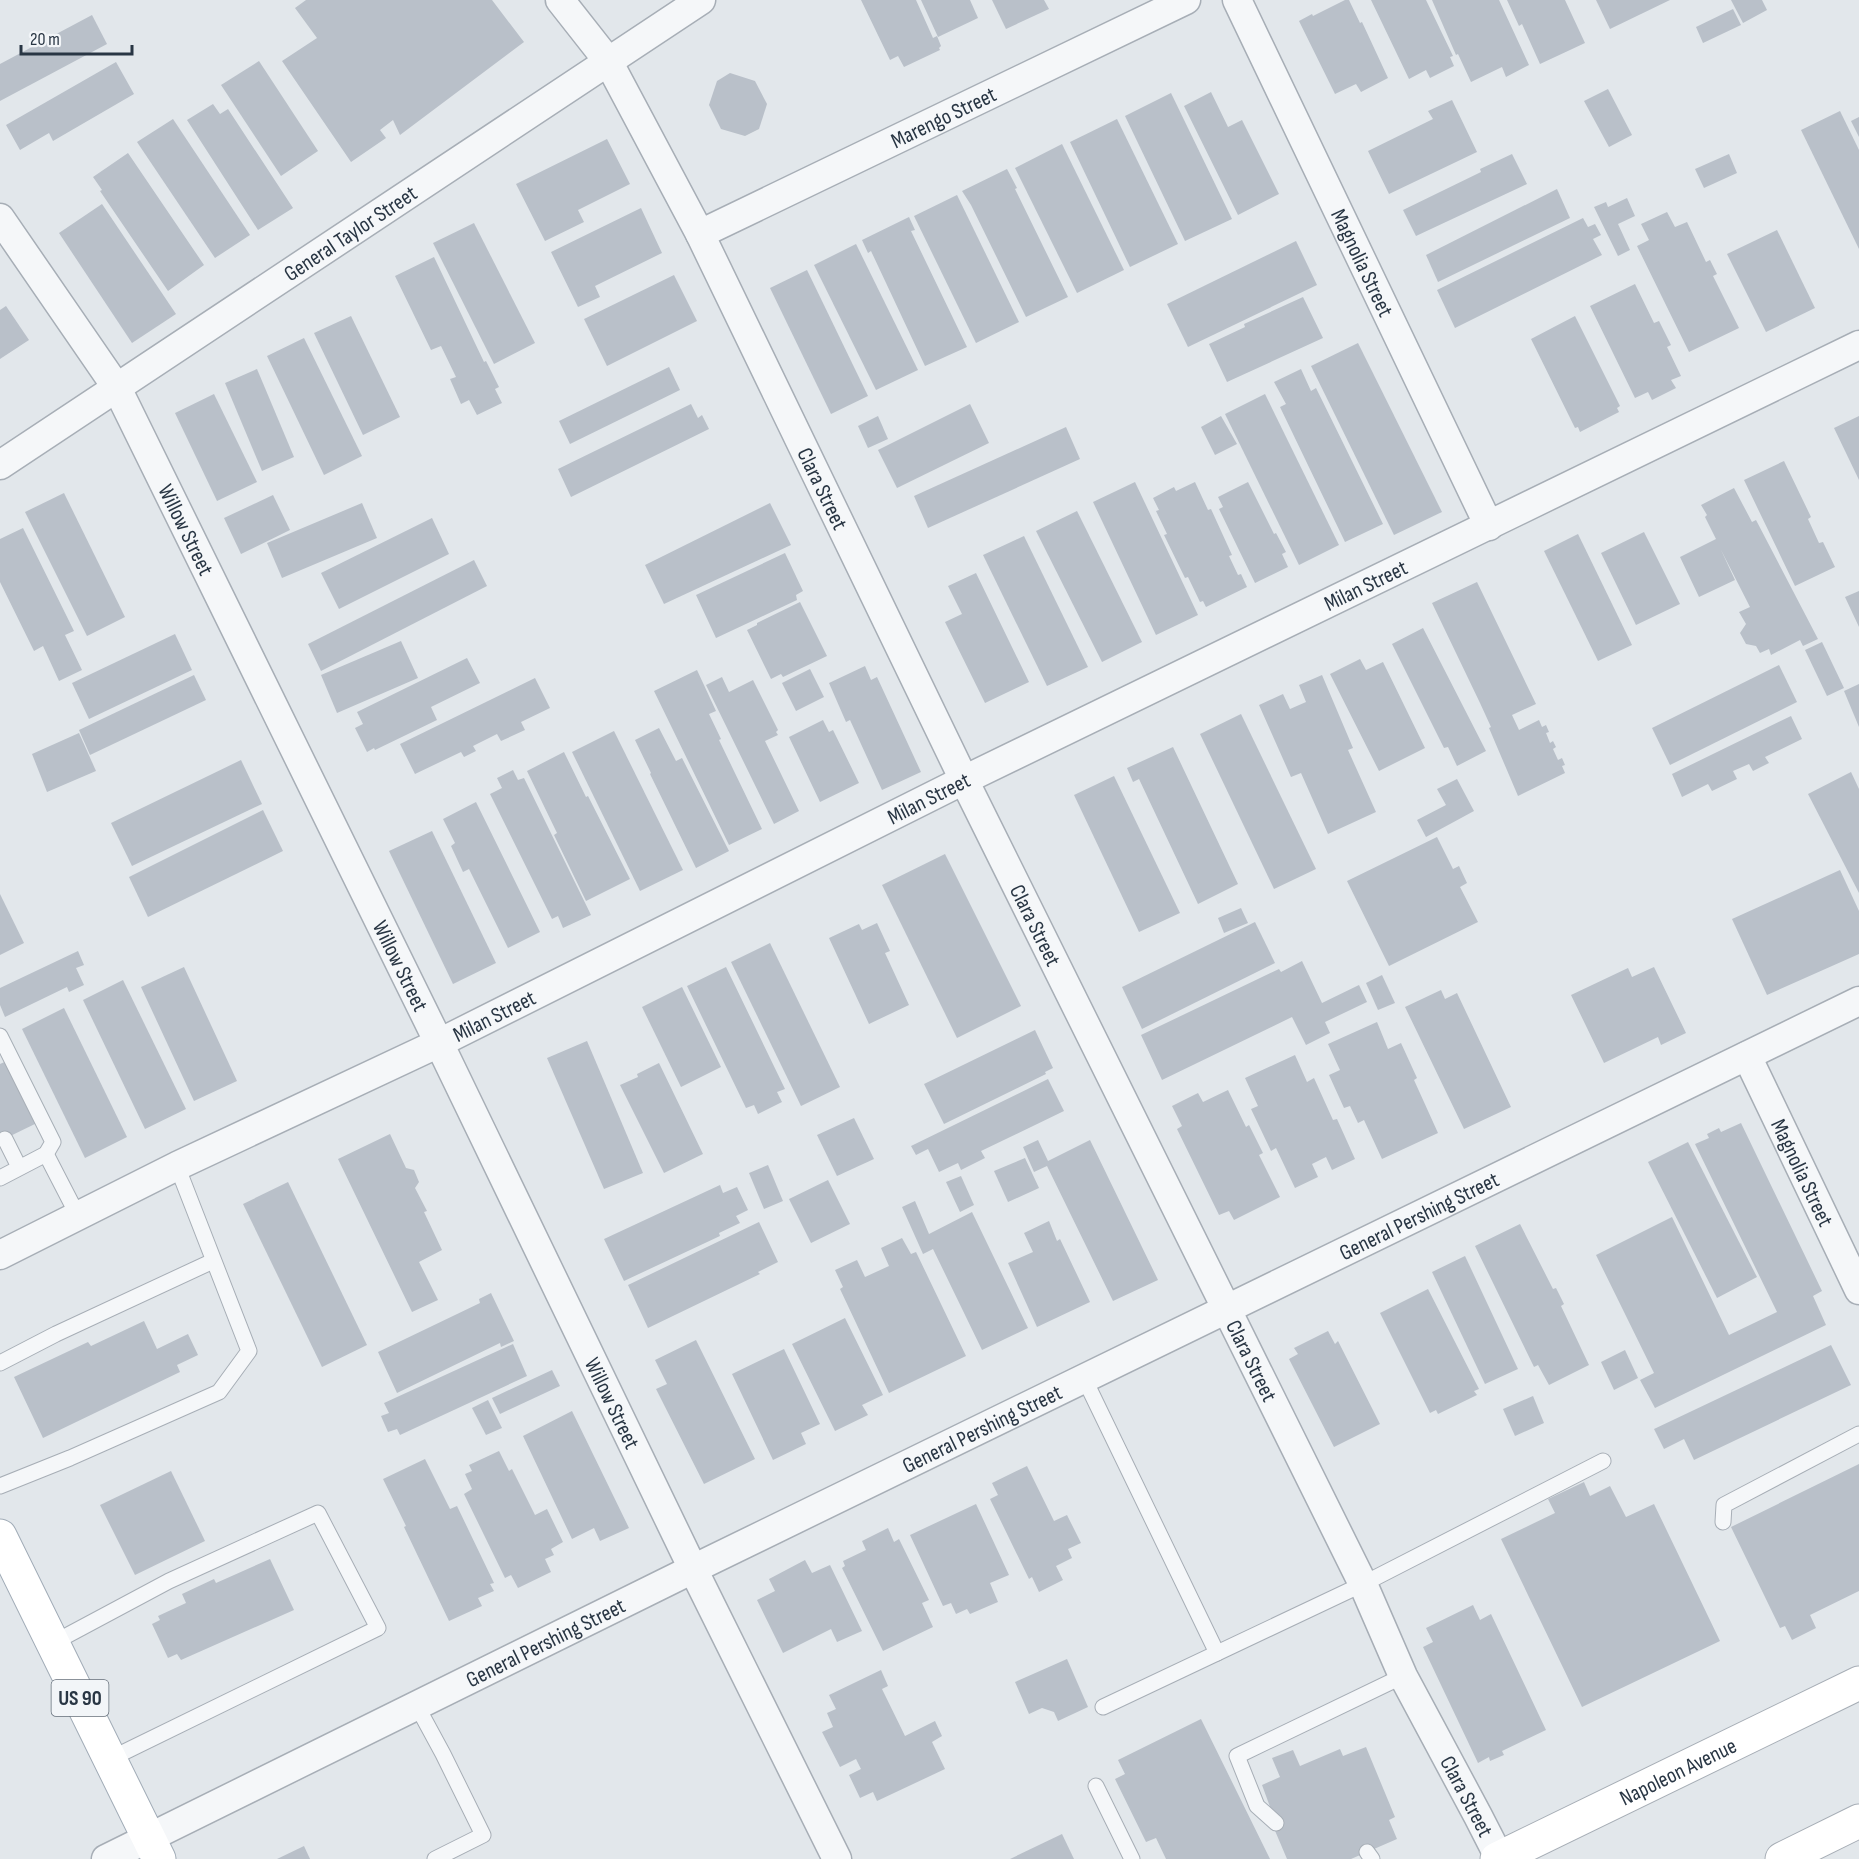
<svg xmlns="http://www.w3.org/2000/svg" width="1859" height="1859" font-family="'Sofia Sans Condensed',sans-serif">
  <rect width="100%" height="100%" fill="#e2e7eb"/>
  <g fill="#b9c0c9">
    <path d="M306,0h186l32,42 -124,93 -7,-15 -13,10 6,8 -35,24 -69,-101 35,-23 -22,-30z"/>
    <path d="M861,0h55l17,38 4,-2 4,10 -2,2 1,2 -36,17 -6,-11 -8,4z"/>
    <path d="M921,0h49l8,18 -40,19z"/>
    <path d="M992,0h52l5,9 -43,20z"/>
    <path d="M1345,0h4l11,23 2,-1 26,56 -27,14 -5,-8 -21,10 -36,-73 13,-7 1,2z"/>
    <path d="M1371,0h55l27,56 -3,1 4,9 -24,12 -4,-8 -17,9z"/>
    <path d="M1432,0h67l30,65 -23,12 -4,-10 -31,15 -13,-28 -2,1z"/>
    <path d="M1507,0h58l20,43 -45,21 -18,-40 -3,2z"/>
    <path d="M1596,0h74l-60,29z"/>
    <path d="M1731,0h31l5,10 -24,13z"/>
    <path d="M1733,9l8,16 -38,18 -7,-16z"/>
    <path d="M92,15l15,29 -107,57v-37z"/>
    <path d="M259,61l59,90 -37,25 -60,-91z"/>
    <path d="M116,62l18,32 -81,47 -4,-8 -29,17 -14,-25z"/>
    <path d="M730,73l25,8 12,23 -8,25 -14,7 -24,-7 -12,-24 8,-24z"/>
    <path d="M1608,89l24,46 -23,12 -25,-46z"/>
    <path d="M1211,92l17,35 14,-7 37,74 -41,21 -54,-109z"/>
    <path d="M1171,93l61,126 -47,22 -60,-125z"/>
    <path d="M1452,100l25,52 -88,42 -21,-43 65,-32 -5,-8z"/>
    <path d="M213,104l7,10 8,-5 65,99 -35,22 -71,-110z"/>
    <path d="M1840,111l19,39v99l-58,-119z"/>
    <path d="M1859,117v20l-8,-16z"/>
    <path d="M173,119l77,116 -35,23 -78,-116z"/>
    <path d="M1117,119l61,125 -48,23 -60,-125z"/>
    <path d="M607,139l23,45 -52,26 6,12 -39,19 -29,-57z"/>
    <path d="M1062,144l62,126 -47,23 -62,-125z"/>
    <path d="M128,153l76,112 -36,26 -68,-100 2,-1 -9,-13z"/>
    <path d="M1512,154l15,30 -111,52 -13,-26 78,-38 -1,-3z"/>
    <path d="M1729,154l8,19 -33,15 -9,-19z"/>
    <path d="M1007,169l10,19 -2,1 53,108 -42,20 -55,-112 -9,-14z"/>
    <path d="M1557,189l13,29 -132,64 -12,-27z"/>
    <path d="M957,195l62,127 -43,21 -62,-127z"/>
    <path d="M1627,198l8,18 -17,8 12,26 -12,6 -24,-49 12,-5 2,5z"/>
    <path d="M102,204l74,110 -44,29 -73,-110z"/>
    <path d="M641,208l21,45 -67,33 5,11 -22,10 -27,-55z"/>
    <path d="M1667,212l8,15 12,-5 19,40 4,-2 7,14 -4,2 26,52 -50,24 -52,-106 12,-6 -8,-16z"/>
    <path d="M909,217l6,13 -4,1 56,116 -42,19 -54,-115 -3,2 -6,-13z"/>
    <path d="M1583,218l5,9 7,-3 6,11 -8,4 9,16 -147,73 -18,-38z"/>
    <path d="M474,223l61,120 -41,21 -61,-121z"/>
    <path d="M1777,230l38,78 -49,24 -39,-78z"/>
    <path d="M1296,241l21,44 -129,62 -21,-43z"/>
    <path d="M856,244l62,126 -42,20 -62,-125z"/>
    <path d="M434,257l50,105 2,-1 13,26 -4,2 7,14 -25,12 -8,-15 -8,4 -11,-25 6,-2 -15,-31 -10,4 -36,-74z"/>
    <path d="M807,270l61,126 -37,18 -61,-126z"/>
    <path d="M674,275l23,46 -90,45 -23,-47z"/>
    <path d="M1635,284l19,39 5,-2 12,24 -4,2 14,29 -10,4 5,8 -24,12 -4,-8 -13,6 -45,-92z"/>
    <path d="M1303,297l20,41 -96,44 -18,-38 36,-17 -1,-3z"/>
    <path d="M6,306l23,34 -29,19v-49z"/>
    <path d="M351,316l49,101 -37,18 -49,-102z"/>
    <path d="M1575,316l45,90 -3,2 2,4 -39,20 -2,-5 -3,1 -44,-89z"/>
    <path d="M304,338l58,118 -38,19 -57,-119z"/>
    <path d="M1358,343l84,169 -48,23 -83,-169z"/>
    <path d="M669,367l11,23 -110,54 -11,-23z"/>
    <path d="M257,369l37,88 -32,14 -37,-88z"/>
    <path d="M1301,369l10,22 5,-3 67,136 -38,18 -65,-135 6,-3 -12,-22z"/>
    <path d="M214,394l43,88 -40,19 -42,-88z"/>
    <path d="M1265,394l74,151 -40,20 -74,-151z"/>
    <path d="M691,404l7,14 4,-3 7,14 -138,68 -13,-28z"/>
    <path d="M970,404l19,39 -92,45 -19,-38z"/>
    <path d="M878,416l10,23 -20,9 -10,-22z"/>
    <path d="M1221,416l16,28 -22,11 -14,-28z"/>
    <path d="M1859,416v64l-25,-52z"/>
    <path d="M1066,427l14,32 -152,69 -14,-32z"/>
    <path d="M1784,461l27,56 -3,2 11,24 4,-1 12,25 -40,19 -51,-106z"/>
    <path d="M1135,482l63,133 -42,20 -63,-133z"/>
    <path d="M1195,482l13,28 3,-1 21,46 -3,1 9,19 3,-1 6,13 -41,20 -3,-6 -3,1 -12,-25 -3,1 -21,-43 3,-1 -11,-23 3,-1 -6,-12 21,-11 2,4z"/>
    <path d="M1248,482l26,52 2,-1 10,19 -4,2 6,13 -33,16 -36,-74 4,-2 -5,-10z"/>
    <path d="M1734,488l18,34 4,-2 62,119 -15,7 -3,-6 -29,15 -2,-6 -9,4 -4,-7 -10,-2 -6,-11 6,-9 -7,-12 11,-5 -29,-57 14,30 -36,17 -19,-40 36,-18 -11,-22 2,-2 -6,-10z"/>
    <path d="M64,493l61,124 -38,19 -62,-124z"/>
    <path d="M273,495l17,35 -49,24 -17,-36z"/>
    <path d="M362,503l15,35 -95,40 -15,-35z"/>
    <path d="M770,503l21,42 -127,59 -19,-39z"/>
    <path d="M1077,511l65,131 -40,20 -66,-131z"/>
    <path d="M432,518l17,36 -110,55 -18,-36z"/>
    <path d="M23,528l51,103 -9,4 17,35 -23,11 -16,-35 -9,5 -34,-69v-43z"/>
    <path d="M1644,532l36,72 -44,21 -35,-72z"/>
    <path d="M1578,534l54,111 -34,16 -54,-110z"/>
    <path d="M1024,536l64,131 -41,19 -64,-131z"/>
    <path d="M785,553l18,38 -7,4 1,5 -81,38 -20,-43z"/>
    <path d="M474,560l13,26 -166,85 -13,-27z"/>
    <path d="M976,573l53,109 -44,21 -40,-81 17,-8 -14,-28z"/>
    <path d="M1477,582l59,122 -24,11 7,15 20,-10 3,7 4,-2 3,7 -3,1 4,10 3,-2 3,6 -3,2 5,11 4,-2 3,7 -3,1 3,7 -47,23 -29,-68 2,-1 -11,-24 -48,-100z"/>
    <path d="M1859,591v36l-14,-30z"/>
    <path d="M800,602l27,54 -44,21 -2,-3 -10,5 -24,-49 10,-5v-2z"/>
    <path d="M1423,628l63,123 -29,15 -9,-19 -4,1 -52,-104z"/>
    <path d="M175,634l17,36 -103,49 -17,-36z"/>
    <path d="M401,641l17,37 -81,35 -16,-38z"/>
    <path d="M1822,642l22,46 -17,8 -22,-46z"/>
    <path d="M467,658l13,25 -49,24 6,13 -62,30 -1,-2 -7,4 -12,-24 8,-4 -6,-12z"/>
    <path d="M1360,659l6,11 17,-8 42,86 -46,23 -49,-97z"/>
    <path d="M1779,665l18,37 -127,63 -18,-37z"/>
    <path d="M865,666l6,14 6,-3 44,95 -39,18 -32,-70 -4,2 -17,-39z"/>
    <path d="M810,669l14,28 -28,14 -14,-28z"/>
    <path d="M697,670l19,41 -7,3 12,25 -2,1 43,89 -33,16 -75,-154z"/>
    <path d="M194,675l12,25 -116,55 -11,-25z"/>
    <path d="M1322,675l31,73 -5,2 28,62 -48,22 -27,-61 -10,4 -32,-72 24,-11 7,15 16,-7 -7,-17z"/>
    <path d="M722,677l7,15 24,-12 25,50 -2,2 2,3 -13,6 34,70 -25,13 -68,-139z"/>
    <path d="M535,678l15,30 -29,14 4,8 -24,11 -4,-7 -24,12 3,5 -12,6 -3,-5 -46,22 -15,-30z"/>
    <path d="M1859,684v43l-15,-36z"/>
    <path d="M1241,714l75,155 -42,20 -74,-155z"/>
    <path d="M1791,716l11,23 -37,18 4,6 -16,8 -4,-7 -16,7 4,8 -25,12 -4,-7 -26,13 -10,-23z"/>
    <path d="M823,720l6,12 4,-2 26,53 -39,19 -31,-65z"/>
    <path d="M659,728l17,33 6,-3 47,93 -33,17 -46,-94 1,-1 -16,-33z"/>
    <path d="M614,731l69,139 -43,21 -68,-139z"/>
    <path d="M79,733l17,38 -49,21 -15,-38z"/>
    <path d="M1173,747l65,137 -40,20 -59,-125 -6,3 -6,-14z"/>
    <path d="M564,752l22,45 2,-1 42,83 -44,22 -32,-66 3,-2 -30,-62z"/>
    <path d="M241,760l21,44 -130,62 -21,-43z"/>
    <path d="M513,770l5,10 6,-2 67,137 -28,13 -5,-12 -6,3 -62,-125 12,-6 -5,-10z"/>
    <path d="M1851,772l8,17v104l-51,-99z"/>
    <path d="M1114,776l66,137 -41,19 -65,-137z"/>
    <path d="M1457,779l17,32 -48,26 -9,-17 29,-15 -9,-16z"/>
    <path d="M476,802l64,130 -32,16 -39,-79 -6,3 -12,-26 4,-3 -12,-24z"/>
    <path d="M263,810l20,41 -135,66 -19,-40z"/>
    <path d="M432,831l64,132 -43,21 -64,-133z"/>
    <path d="M1437,837l16,32 6,-3 8,17 -7,4 18,35 -89,44 -42,-85z"/>
    <path d="M945,854l76,152 -64,32 -75,-153z"/>
    <path d="M1840,870l19,41v43l-92,41 -35,-76z"/>
    <path d="M0,894l24,49 -24,12z"/>
    <path d="M1241,908l7,15 -24,10 -6,-15z"/>
    <path d="M1255,922l20,41 -133,66 -20,-42z"/>
    <path d="M877,923l13,28 -5,2 24,52 -40,19 -40,-86 30,-14 3,6z"/>
    <path d="M770,943l70,144 -39,19 -70,-144z"/>
    <path d="M78,951l6,14 -8,3 8,17 -15,7 -2,-5 -62,30 -5,-12v-17z"/>
    <path d="M1302,961l20,42 37,-18 8,17 -42,20 5,11 -24,12 -14,-28 -130,63 -21,-45 138,-66 2,3z"/>
    <path d="M184,967l53,114 -43,20 -53,-114z"/>
    <path d="M726,967l59,122 -8,3 5,10 -24,12 -4,-9 -8,3 -59,-122z"/>
    <path d="M1654,967l32,66 -25,12 -3,-8 -54,26 -33,-68 57,-27 4,9z"/>
    <path d="M1382,975l13,28 -17,7 -12,-27z"/>
    <path d="M123,980l63,129 -41,20 -62,-129z"/>
    <path d="M682,987l39,80 -40,20 -39,-80z"/>
    <path d="M1441,990l4,9 12,-6 54,114 -47,22 -59,-122z"/>
    <path d="M64,1008l63,129 -42,21 -63,-129z"/>
    <path d="M1377,1022l11,27 13,-6 16,35 -3,2 24,53 -56,26 -18,-39 -6,3 -8,-17 -6,2 -15,-33 11,-5 -12,-26z"/>
    <path d="M1035,1030l18,38 -8,4 1,2 -102,50 -20,-40z"/>
    <path d="M587,1041l56,132 -39,16 -57,-131z"/>
    <path d="M1295,1055l12,27 7,-4 19,42 4,-1 18,40 -23,11 -6,-13 -14,7 6,13 -23,11 -19,-40 -5,3 -20,-42 7,-3 -13,-28z"/>
    <path d="M9,1060l30,62 -39,19v-77z"/>
    <path d="M659,1063l44,91 -39,19 -44,-88 18,-8 -1,-3z"/>
    <path d="M1048,1079l16,32 -83,40 4,7 -24,12 -3,-7 -19,9 -11,-23 -12,6 -5,-9z"/>
    <path d="M1228,1090l18,37 3,-2 14,28 -4,2 21,42 -46,23 -5,-9 -10,4 -42,-86 5,-3 -10,-20 26,-13 5,9z"/>
    <path d="M854,1118l20,41 -37,17 -20,-41z"/>
    <path d="M1741,1123l81,168 -9,5 13,29 -171,83 -15,-28 14,-7 -58,-118 76,-38 57,118 48,-23 -82,-168 14,-6 -2,-4 12,-6 2,4z"/>
    <path d="M390,1134l16,34 8,2 5,12 -4,6 12,23 -3,1 18,38 -23,12 19,38 -26,12 -74,-153z"/>
    <path d="M1038,1140l10,21 42,-21 68,140 -45,21 -66,-135 -13,6 -11,-25z"/>
    <path d="M1688,1142l69,135 -40,21 -69,-136z"/>
    <path d="M1025,1158l14,30 -31,14 -14,-31z"/>
    <path d="M768,1165l15,36 -19,8 -15,-36z"/>
    <path d="M961,1176l13,29 -14,7 -14,-30z"/>
    <path d="M828,1180l22,44 -39,19 -22,-44z"/>
    <path d="M288,1182l79,163 -45,22 -79,-163z"/>
    <path d="M720,1185l3,8 14,-6 11,23 -12,6 4,7 -21,10 1,3 -96,45 -20,-42z"/>
    <path d="M915,1201l14,33 43,-22 56,116 -46,22 -49,-101 -10,5 -21,-47z"/>
    <path d="M1049,1221l8,20 3,-2 30,63 -53,25 -29,-64 25,-11 -9,-19z"/>
    <path d="M759,1222l19,40 -20,10 2,2 -112,54 -20,-43z"/>
    <path d="M1520,1224l33,65 3,-1 8,16 -3,2 28,59 -40,20 -11,-20 -4,2 -59,-121z"/>
    <path d="M902,1238l9,16 5,-2 50,104 -77,37 -49,-104 3,-2 -8,-17 22,-10 8,17 24,-11 -8,-18z"/>
    <path d="M1465,1256l53,113 -33,15 -53,-112z"/>
    <path d="M1428,1289l51,100 -5,2 3,4 -39,19 -2,-4 -6,3 -50,-100z"/>
    <path d="M491,1293l23,48 -13,6 -1,-4 -103,50 -19,-41 102,-49 -1,-4z"/>
    <path d="M845,1318l38,77 -21,10 6,10 -33,16 -43,-87z"/>
    <path d="M144,1321l13,28 31,-15 10,21 -21,10 3,7 -137,66 -29,-61 74,-35 3,4z"/>
    <path d="M1328,1331l7,13 3,-3 42,83 -46,23 -45,-88 9,-5 -4,-6z"/>
    <path d="M696,1340l59,119 -51,25 -48,-95 11,-5 -12,-24z"/>
    <path d="M513,1344l14,32 -127,59 -3,-6 -9,3 -7,-16 8,-3 -5,-10z"/>
    <path d="M1831,1345l20,40 -157,75 -10,-21 -20,10 -10,-20z"/>
    <path d="M784,1349l36,75 -19,9 5,11 -33,16 -41,-86z"/>
    <path d="M1625,1350l13,28 -24,12 -13,-28z"/>
    <path d="M552,1370l8,16 -60,28 -8,-16z"/>
    <path d="M1533,1396l11,27 -29,13 -12,-27z"/>
    <path d="M488,1400l14,28 -16,7 -14,-27z"/>
    <path d="M572,1411l57,117 -29,13 -6,-13 -22,11 -49,-103z"/>
    <path d="M499,1451l10,20 3,-2 23,46 12,-6 16,33 -12,7 3,6 -9,4 6,13 -33,16 -7,-13 -6,3 -41,-84 8,-5 -7,-15 7,-3 -3,-6z"/>
    <path d="M425,1459l25,50 7,-3 37,77 -4,1 4,7 -16,7 4,8 -33,15 -45,-94 2,-1 -23,-47z"/>
    <path d="M1859,1464v127l-49,24 6,13 -24,12 -7,-14 -5,2 -49,-101z"/>
    <path d="M1027,1466l27,55 13,-6 14,28 -13,6 4,9 -16,8 7,14 -24,12 -7,-15 -3,2 -39,-80 8,-4 -6,-12z"/>
    <path d="M171,1471l34,70 -70,34 -35,-70z"/>
    <path d="M1584,1482l6,14 20,-10 16,31 28,-13 66,137 -138,66 -81,-168 54,-26 -7,-14z"/>
    <path d="M976,1504l33,71 -19,8 8,19 -28,12 -3,-5 -11,5 -5,-11 -8,3 -33,-71z"/>
    <path d="M888,1528l6,14 5,-3 30,61 -7,3 11,24 -50,24 -41,-83 3,-2 -2,-5 23,-11 -4,-9z"/>
    <path d="M270,1559l24,51 -113,50 -4,-6 -9,4 -16,-34 8,-4 -2,-4 28,-13 -4,-9 32,-15 2,4z"/>
    <path d="M805,1560l7,13 18,-8 32,66 -25,11 -6,-13 -48,24 -26,-53 18,-9 -6,-12z"/>
    <path d="M1473,1605l7,15 11,-6 55,116 -44,21 2,4 -14,6 -1,-4 -11,6 -55,-116 10,-5 -7,-14z"/>
    <path d="M1067,1659l21,48 -30,14 -4,-9 -12,-4 -13,6 -14,-32z"/>
    <path d="M881,1670l7,16 -6,3 23,47 30,-15 7,15 -10,6 13,27 -68,32 -4,-9 -13,6 -11,-23 12,-6 -5,-10 -16,8 -18,-35 11,-5 -6,-14 9,-4 -7,-14z"/>
    <path d="M1201,1719l69,140h-104l-10,-21 -10,4 -31,-63 10,-5 -7,-14z"/>
    <path d="M1366,1747l29,70 -6,3 8,19 -46,20h-64l-14,-33 3,-3 -14,-38 18,-8 -8,-19 21,-8 7,16 40,-17 3,7z"/>
    <path d="M1062,1834l12,25h-64z"/>
    <path d="M304,1846l6,13h-33z"/>
  </g>
  <g fill="none" stroke-linecap="round" stroke-linejoin="round">
    <defs>
      <g id="service">
        <path d="M0,1036l53,106 -7,12 -46,24"/>
        <path d="M5,1139l14,28"/>
        <path d="M46,1154l32,62"/>
        <path d="M0,1363l56,-29 157,-73"/>
        <path d="M1084,1378l133,275"/>
        <path d="M0,1486l70,-28 149,-66 30,-41 -72,-185"/>
        <path d="M1723,1522l1,-17 135,-71"/>
        <path d="M53,1643l116,-62 149,-68 60,115 -268,131"/>
        <path d="M417,1706l26,48 40,81 -48,24"/>
        <path d="M1103,1707l260,-123 240,-123"/>
        <path d="M1096,1786l36,73"/>
        <path d="M1276,1823l-19,-17 -20,-50 166,-80"/>
        <path d="M1367,1852l5,7"/>
      </g>
      <g id="minor">
        <path id="s1" d="M560,0l48,61 92,173 264,546 399,804 40,92 75,140 22,43"/>
        <path id="s2" d="M1237,0l252,526"/>
        <path id="s3" d="M0,218l117,170 322,655 254,526 144,290"/>
        <path id="s4" d="M700,234l486,-234"/>
        <path id="s5" d="M0,465l701,-465"/>
        <path id="s6" d="M1747,1056l112,234"/>
        <path id="s7" d="M0,1255l177,-89 262,-123 525,-263 895,-435"/>
        <path id="s8" d="M106,1859l587,-290 1166,-568"/>
      </g>
      <g id="secondary">
        <path id="s9" d="M1497,1859l362,-176"/>
        <path d="M1782,1859l77,-38"/>
      </g>
      <path id="primary" d="M0,1536l159,323"/>
    </defs>
    <use href="#service" stroke="#a7aeb6" stroke-width="17"/>
    <use href="#minor" stroke="#a7aeb6" stroke-width="31"/>
    <use href="#secondary" stroke="#a7aeb6" stroke-width="35"/>
    <use href="#primary" stroke="#a1acb7" stroke-width="35"/>
    <use href="#service" stroke="#f5f7f9" stroke-width="15"/>
    <use href="#minor" stroke="#f5f7f9" stroke-width="28"/>
    <use href="#secondary" stroke="#fff" stroke-width="33"/>
    <use href="#primary" stroke="#fff" stroke-width="33"/>
  </g>
  <g text-anchor="middle" stroke-width="5" stroke-linejoin="round" paint-order="stroke">
    <rect fill="#f2f5f8" stroke="#656f7a" stroke-width="1.5" x="51.5" y="1680" width="57" height="36" rx="4.5"/>
    <g font-size="21" font-weight="bold" fill="#293644">
      <text x="80" y="1705">US 90</text>
    </g>
    <g font-size="22" fill="#293644" stroke="#f2f5f8">
      <text dy="8" stroke="none"><textPath href="#s4" startOffset="270">Marengo Street</textPath></text>
      <text dy="8" stroke="none"><textPath href="#s5" startOffset="420">General Taylor Street</textPath></text>
      <text dy="8" stroke="none"><textPath href="#s2" startOffset="291">Magnolia Street</textPath></text>
      <text dy="8" stroke="none"><textPath href="#s1" startOffset="556">Clara Street</textPath></text>
      <text dy="8" stroke="none"><textPath href="#s3" startOffset="364">Willow Street</textPath></text>
      <text dy="8" stroke="none"><textPath href="#s7" startOffset="1521">Milan Street</textPath></text>
      <text dy="8" stroke="none"><textPath href="#s7" startOffset="1035">Milan Street</textPath></text>
      <text dy="8" stroke="none"><textPath href="#s1" startOffset="1042">Clara Street</textPath></text>
      <text dy="8" stroke="none"><textPath href="#s3" startOffset="850">Willow Street</textPath></text>
      <text dy="8" stroke="none"><textPath href="#s7" startOffset="549">Milan Street</textPath></text>
      <text dy="8" stroke="none"><textPath href="#s6" startOffset="129">Magnolia Street</textPath></text>
      <text dy="8" stroke="none"><textPath href="#s8" startOffset="1462">General Pershing Street</textPath></text>
      <text dy="8" stroke="none"><textPath href="#s1" startOffset="1528">Clara Street</textPath></text>
      <text dy="8" stroke="none"><textPath href="#s3" startOffset="1336">Willow Street</textPath></text>
      <text dy="8" stroke="none"><textPath href="#s8" startOffset="976">General Pershing Street</textPath></text>
      <text dy="8" stroke="none"><textPath href="#s8" startOffset="490">General Pershing Street</textPath></text>
      <text dy="8" stroke="none"><textPath href="#s9" startOffset="201">Napoleon Avenue</textPath></text>
      <text dy="8" stroke="none"><textPath href="#s1" startOffset="2014">Clara Street</textPath></text>
    </g>
  </g>
  <path d="M21 45v9h111v-9" fill="none" stroke="#293644" stroke-width="3"/>
  <text x="30" y="45" font-size="18" fill="#293644" stroke="#f2f5f8" stroke-width="4.5" paint-order="stroke">20 m</text>
</svg>
